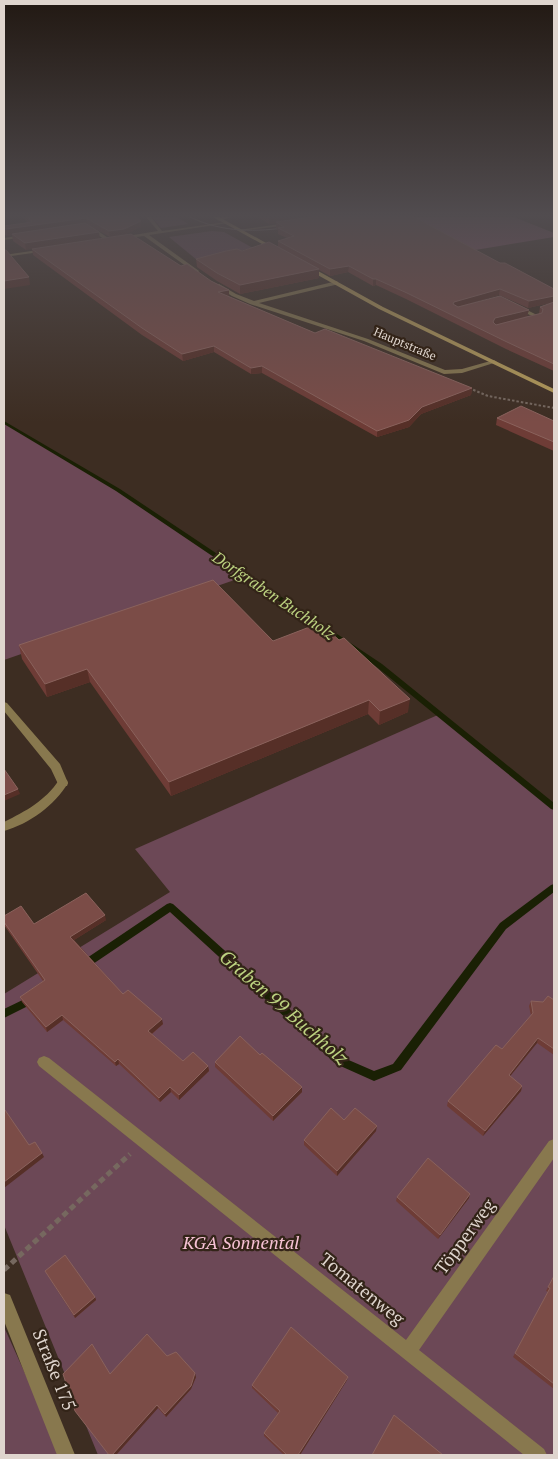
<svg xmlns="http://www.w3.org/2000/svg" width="558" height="1459" font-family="'PT Serif',serif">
  <rect width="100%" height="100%" fill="#3d2d22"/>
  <g fill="#6c4856">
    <path d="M152,217h25l11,7 -27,4z"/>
    <path d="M212,231l12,1 29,16 -56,12 -28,-23z"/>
    <path d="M4,422l114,68 128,86 -242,84z"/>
    <path d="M440,714l114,93v648h-456l-94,-230v-231l166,-102 -35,-43z"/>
    <path d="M4,1327l58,128h-58z"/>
  </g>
  <path fill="#895267" d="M398,217h116l40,16v4l-85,14z"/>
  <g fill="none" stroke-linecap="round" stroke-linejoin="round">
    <g fill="#1a2004" fill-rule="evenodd">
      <path d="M4,421l116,68 262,175 172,139v7l-3,-1 -173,-141 -262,-177 -112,-67z"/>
      <path d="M554,884v8l-48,37 -105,141 -27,11 -38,-17 -166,-152 -83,56 -3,1 -3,-1 -2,-3 2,-3 86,-58 3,-1 3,1 171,154 30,13 19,-7 107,-141 51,-38z"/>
      <path d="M33,995l3,1 2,3 -2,3 -32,16v-9z"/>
    </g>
    <path stroke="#76685f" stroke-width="2" stroke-dasharray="2.5 2" stroke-linecap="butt" d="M469,388l19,8 66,12"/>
    <path stroke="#76685f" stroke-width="5" stroke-dasharray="6 4" stroke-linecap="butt" d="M4,1270l126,-116"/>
    <g fill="#88784e" fill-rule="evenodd">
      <path d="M223,217h8l-12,4 -2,-1z"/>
      <path d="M87,226h4l20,14 -4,1 -20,-13z"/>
      <path d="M25,235l2,2 -23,3v-2z"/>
      <path d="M515,306h4l22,11 -15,3v-2l6,-2 -17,-8z"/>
      <path d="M63,779l4,1 1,3c-13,22 -39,41 -64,48v-9c22,-11 41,-21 55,-42z"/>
      <path d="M44,1056l5,2 357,282 143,-199 5,-2v19l-135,192 125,99 3,6h-23l-485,-389 -2,-4 2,-4z"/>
    </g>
    <g fill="#88784e" fill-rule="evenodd">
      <path d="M146,217h5l11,14 64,-9 2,1 -79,12 50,36 -2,3 -53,-38 -25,3 2,-2 37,-6z"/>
      <path d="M45,249l2,2 -43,6v-2z"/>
      <path d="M337,281l2,3 -80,19 109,36 77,31 17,-1 32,-9 3,2 -35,11 -18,1 -80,-33 -114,-37 -18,-8 -18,-11 5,-1 17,10 18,7z"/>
      <path d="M4,702l3,1 53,61 8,19 -1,3h-8l-8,-17 -47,-58z"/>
      <path d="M4,1293l6,2 65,160h-18l-53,-134z"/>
    </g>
    <path fill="#88784e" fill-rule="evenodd" d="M288,223l2,2 -50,6 -2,-1z"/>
    <g fill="#b99f5a" fill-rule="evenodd">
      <path d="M213,217h6l58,32 -4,1z"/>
      <path d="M305,266h4l74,41 171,82v4l-175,-84 -74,-41z"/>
    </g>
    <path stroke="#93867d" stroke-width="1" d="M190,217c33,16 66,15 102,10"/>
  </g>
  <g fill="#6e3c36" fill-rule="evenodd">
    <path d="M23,217h114l4,4v6l-31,10 -24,-13 -60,26 -13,-9 -1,-6 -5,1 -3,-2v-8l24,-3z"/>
    <path d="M258,217h156l86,46 54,26v82l-48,-22 -100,-50 -30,-14 -3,1 -25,-14 -18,4 -11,-6v8l-79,16 -23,-13 -20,-14 -1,-8 46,-8 36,-4v-6l9,-3 -9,-4v-4l-2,-2v-5l-7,1zM499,295l29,13 26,-6 -14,5 -1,7 -12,2 2,-6 -71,-3z"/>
    <path d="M32,249l149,17 48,24v6h-1l87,37 157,55 -1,7 -50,19 -12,13 -32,10 -115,-64 -11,1 -37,-22 -31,9 -41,-26 -109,-80z"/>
    <path d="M497,418l57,3v30l-58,-26z"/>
    <path d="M339,640l69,72 -29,13 -11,-11 -197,82 -81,-114 -43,15 -25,-38 -3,-14z"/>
    <path d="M4,916l30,8 72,-4 -32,20 49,54 40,30 -11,10 31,27 25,5 1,5 -30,29 -8,-8 -11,10 -41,-38 -3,2 -53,-46 -16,12 -25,-30 -2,-5 23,-16 -39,-56z"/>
    <path d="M554,1000v55l-17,-12 -27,33 12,10 -1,5 -38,45 -36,-30 1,-5 54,-52 29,-33 -2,-10 2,-5 12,1z"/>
    <path d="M260,1055l42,37 -29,29 -58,-54v-5z"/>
    <path d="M344,1120l32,11 -39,45 -33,-31v-5z"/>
    <path d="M397,1197l72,1 -31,41 -42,-38z"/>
    <path d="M45,1271l50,26 1,3 -21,18z"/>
    <path d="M554,1276v113l-41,-32 35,-65 -2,-1z"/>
    <path d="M167,1356l29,21 -5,12 -25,28 -8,-9 -42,47h-7l-34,-44 35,-37z"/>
    <path d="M347,1380l-47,75h-16l-20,-19v-3l14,-20 -26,-25v-3z"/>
  </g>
  <g fill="#562f27">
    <path d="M272,217h40l-43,7v-6z"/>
    <path d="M86,218l1,6 -74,11 -1,-1v1l-5,1 -1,-7z"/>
    <path d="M141,221v6l-16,8 -15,2 -1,-6z"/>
    <path d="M99,232l1,7 -74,11 -1,-7z"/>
    <path d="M349,266l-1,6 -18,4v-7z"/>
    <path d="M319,269v9l-79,16v-9z"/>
    <path d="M29,277l1,8 -26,4v-8z"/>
    <path d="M373,279h3v6l-3,1z"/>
    <path d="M500,289l-1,6 -46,13v-4l1,-2z"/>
    <path d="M229,290v6l-11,2v-6z"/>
    <path d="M554,296v6l-26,6 1,-7z"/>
    <path d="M529,310l-2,6 -33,9 -1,-3 2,-4z"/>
    <path d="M214,346v6l-31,9 -1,-7z"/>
    <path d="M262,366v7l-11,1v-6z"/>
    <path d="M472,388l-1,7 -50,19 -12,13 -32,10v-6l45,-24z"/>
    <path d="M87,669l3,13 -43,15 -2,-13z"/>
    <path d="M410,699l-2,13 -29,13 1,-14z"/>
    <path d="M369,700l-1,14 -197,82 -2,-14z"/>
    <path d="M18,789l2,5 -16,7v-6z"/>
    <path d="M105,915l1,5 -35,22 -1,-5z"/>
    <path d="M62,1015l1,5 -16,12 -1,-5z"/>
    <path d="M162,1019l1,5 -14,12 -1,-5z"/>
    <path d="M538,1038l-1,5 -30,37 2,-5z"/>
    <path d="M118,1059l1,5 -3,2 -1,-4z"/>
    <path d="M208,1066l1,5 -30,29v-5z"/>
    <path d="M522,1086l-1,5 -38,45 2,-5z"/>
    <path d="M170,1087l1,5 -11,10 -1,-4z"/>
    <path d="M302,1087v5l-29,29v-5z"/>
    <path d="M377,1126l-1,5 -39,45v-5z"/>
    <path d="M42,1153l2,4 -40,31v-6z"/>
    <path d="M470,1194l-1,4 -31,41 2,-4z"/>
    <path d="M95,1297l1,3 -21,18 -1,-3z"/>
    <path d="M195,1373l1,4 -5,12 -25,28 -1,-3z"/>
    <path d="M348,1377l-1,3 -47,75h-2z"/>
    <path d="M157,1405l1,3 -42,47h-4z"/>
  </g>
  <g fill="#7b4c47" stroke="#8a625c">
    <path d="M28,217h109l4,4 -17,8 -15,2 -23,-13 -80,11 -2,-1v-2l28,-4z"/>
    <path d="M312,217h102l86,46h5l49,26v7l-25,5 -29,-12 -46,13 -1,2 5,3 42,-11 29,14 -34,8 -2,4 3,3 46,-12 1,-4 -3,-2 14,-5v62l-47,-22 -100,-49 -31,-14h-3l-24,-13 -19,3 -52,-28 16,-5 -16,-8 6,-1 -8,-5z"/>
    <path d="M85,223l14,9 -74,11 -13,-9z"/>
    <path d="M131,234l50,32 6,-2 24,17 18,9 -11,2 97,41 10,-4 147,59 -50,19 -13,13 -32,11 -115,-65 -11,2 -37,-22 -32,8 -40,-26 -110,-79z"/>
    <path d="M269,242l50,27 -79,16 -23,-12 -21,-14 30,-8 11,-2 5,2z"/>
    <path d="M4,250h2l23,27 -25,4z"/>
    <path d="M521,406l33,15v21l-57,-24z"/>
    <path d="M213,580l60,61 47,-18 19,17 5,-2 66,61 -30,12 -11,-11 -200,82 -82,-113 -42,15 -26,-39z"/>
    <path d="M4,769l14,20 -14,6z"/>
    <path d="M86,893l19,22 -35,22 53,57 5,-4 34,29 -14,12 35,30 10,-9 15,14 -29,29 -9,-8 -11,11 -41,-39 -3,3 -53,-47 -16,12 -26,-30 25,-17 -41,-58v-6l17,-10 13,18z"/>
    <path d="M548,996l6,4v49l-16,-11 -29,37 13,11 -37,45 -37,-30 48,-56 6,4 31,-36 -2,-12 12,1z"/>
    <path d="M240,1036l20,19 2,-2 40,34 -29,29 -58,-54z"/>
    <path d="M331,1108l13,12 11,-12 22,18 -40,45 -33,-31z"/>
    <path d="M5,1110l24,35 6,-3 7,11 -38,29v-71z"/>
    <path d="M428,1158l42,36 -30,41 -43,-38z"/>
    <path d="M65,1255l30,42 -21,18 -29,-44z"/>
    <path d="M554,1276v108l-39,-31 35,-65 -2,-1z"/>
    <path d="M291,1327l57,50 -50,78h-11l-23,-22 16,-22 -28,-26z"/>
    <path d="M147,1334l20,22 9,-4 19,21 -4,13 -26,28 -8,-9 -45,50h-3l-34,-44 -12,-37 29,-30 18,30z"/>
    <path d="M394,1415l49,40h-71z"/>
  </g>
  <linearGradient id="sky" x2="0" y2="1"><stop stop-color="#221913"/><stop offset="0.51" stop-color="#514c4f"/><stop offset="1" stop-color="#514c4f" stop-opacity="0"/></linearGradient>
  <rect width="558" height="422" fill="url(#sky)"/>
  <g text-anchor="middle" stroke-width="4.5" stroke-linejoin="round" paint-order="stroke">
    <g font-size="12" fill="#dfd5ce" stroke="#332418">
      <text transform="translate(405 344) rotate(23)" y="4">Hauptstraße</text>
    </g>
    <g font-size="16" font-style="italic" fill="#bcd280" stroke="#332418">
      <text transform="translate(274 595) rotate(34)" y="6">Dorfgraben Buchholz</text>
    </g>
    <g font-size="18" fill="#dfd5ce" stroke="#332418">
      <text transform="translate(465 1237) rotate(-54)" y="6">Töpperweg</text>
      <text transform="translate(362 1289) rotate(39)" y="6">Tomatenweg</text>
      <text transform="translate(54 1370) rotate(68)" y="6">Straße 175</text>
    </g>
    <g font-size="18" font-style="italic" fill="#f7c2d5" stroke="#332418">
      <text x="241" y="1249">KGA Sonnental</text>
    </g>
    <g font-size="19" font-style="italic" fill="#bcd280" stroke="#332418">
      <text transform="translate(284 1007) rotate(41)" y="7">Graben 99 Buchholz</text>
    </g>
  </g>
  <rect width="558" height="1459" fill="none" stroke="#dfd5ce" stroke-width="10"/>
</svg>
